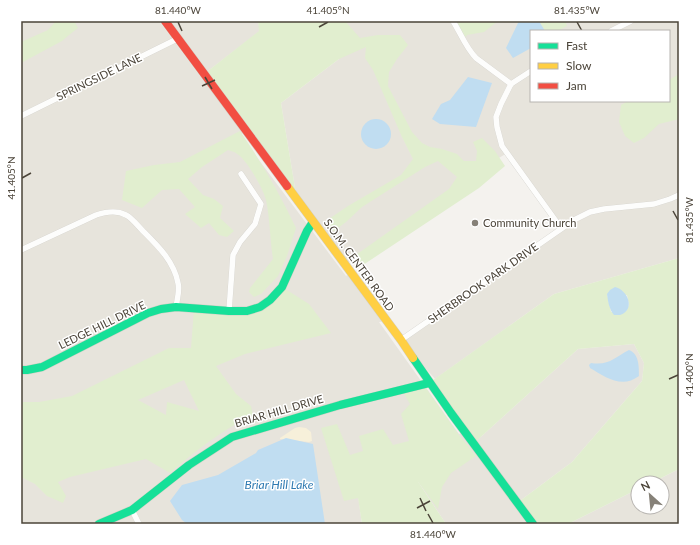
<svg xmlns="http://www.w3.org/2000/svg" width="700" height="545" font-family="Lato,sans-serif">
  <rect width="100%" height="100%" fill="#f4f2ee"/>
  <g fill="#e7e4dc" fill-rule="evenodd">
    <path d="M21,21h138l46,62 41,48 -6,4 106,141 5,-3 35,48 -7,1 80,112 6,-2 9,11 104,-94 56,-5 10,19 -2,18 -70,81 -55,41 16,21h-87l-44,-67 -47,18 7,49h-341z"/>
    <path d="M165,21h93l2,10 -56,43z"/>
    <path d="M318,21h361v237l-125,36 -119,85 -34,-39 160,-112 -54,-75 -42,26 -120,86 -48,-65 -16,-97 58,-44zM531,31h138v70h-138z"/>
    <path d="M679,469v55h-111l70,-35v18h24v-24h-11z"/>
  </g>
  <g fill="#e1eecf" fill-rule="evenodd">
    <path d="M56,21h18l4,7 -9,7 -7,6 -41,22v-21l27,-12z"/>
    <path d="M258,21h87l15,17 18,-3h22l8,10 -11,14 -8,13 -1,14 24,46 10,11 8,4 12,2 15,5 7,7h12l1,-10 -4,-9 9,-4 13,13 10,15 -26,22 -119,79 -7,-10 96,-68 8,-12 -19,-16 -13,6 -63,40 -16,15 -12,9 -11,-8 25,-17 53,-31 12,-16 -11,-22 -29,-67 -8,-12 1,-11 -27,12 -58,44 16,97 -93,-126 55,-43z"/>
    <path d="M453,21h45l-14,11 -17,3 -4,5z"/>
    <path d="M539,21h26l2,5 -10,5h-12z"/>
    <path d="M679,74v45l-20,5 -15,14 -10,5 -9,-7 -6,-14 2,-17 7,-4h41v-21z"/>
    <path d="M240,131c21,30 40,63 56,97l-9,28 -9,20 -17,18 -7,3 -5,-5 1,-4 23,-29c-3,-19 -3,-40 -7,-59 -3,-11 -12,-26 -19,-36 -7,-8 -8,-11 -19,-14l-26,17 -14,12 15,16 11,4 9,7 -3,12 14,13 -7,6 -8,-2 -10,-12 -8,5 -16,-14 10,-7 -16,-18 -17,1 -20,18 -20,-8 4,-29 28,-6 26,-3 56,-29z"/>
    <path d="M679,258v211l-28,14h-13v6l-70,35h-35l-16,-21 55,-41 70,-81 2,-18 -10,-19 -56,5 -105,95 -44,-61 125,-89zM607,294l20,1 2,10 -3,6 -15,1z"/>
    <path d="M282,287l27,17 22,29 -86,21 -29,12 20,28 15,12 2,9c-31,15 -58,36 -83,58l-24,-14 -76,18 -12,5 8,14 -3,7 -16,-7 -12,-12 -14,-7v-75h18l33,-6 97,-48h22l3,-39 53,2zM184,380l15,31 -32,-9 -1,13 -28,-15z"/>
    <path d="M426,388l33,47 17,21 -25,17 -9,14 -4,22 -21,-29 29,44h-84l-4,-26 -14,3 -23,-73 16,-4 13,31 13,-4 -4,-15 24,-7 10,16 16,-4 -8,-27 9,-10 -7,-12z"/>
  </g>
  <path fill="#f7f0da" d="M299,427l7,1 5,4 1,9 -3,1 -29,-3v-1l15,-10z"/>
  <g fill="#c0ddf1">
    <path d="M519,21h20l6,10h-14v17l-18,10 -7,-10z"/>
    <path d="M468,77l24,6 -16,44 -36,-3 -8,-5 9,-15 9,-4z"/>
    <circle cx="376" cy="134" r="15"/>
    <path d="M615,287c13,3 21,23 5,28 -2,0 -4,0 -6,0 -5,-6 -6,-14 -7,-21l3,-4z"/>
    <path d="M629,350c10,4 10,16 10,26 -17,13 -34,1 -49,-8l-1,-3 2,-2c18,3 24,-6 38,-13z"/>
    <path d="M286,438l27,6 12,80h-138l-5,-4 -12,-19 12,-16 36,-10 38,-22 2,-3z"/>
  </g>
  <g fill="none" stroke-linecap="round" stroke-linejoin="round">
    <defs>
      <g id="street">
        <path d="M453,21c8,13 13,27 23,37l35,26"/>
        <path d="M611,31l20,-10"/>
        <path d="M531,71l-20,13 -10,20 -5,13 1,10 5,19 59,82"/>
        <path d="M21,116l156,-77"/>
        <path d="M21,250l75,-35c9,-3 21,-5 30,0 6,3 11,10 16,15 15,15 32,31 36,53 2,7 -1,17 -2,24"/>
        <path d="M229,311l4,-56 7,-13 15,-18 6,-20 -20,-30"/>
        <path d="M401,340l173,-120 16,-8 14,-3 50,-5 16,-5 9,-4"/>
        <path d="M132,510l7,14"/>
      </g>
      <g id="fast">
        <path d="M413,358l38,55 82,111"/>
        <path d="M21,370h6l15,-3 106,-54 13,-4 15,-2 53,4h18l13,-4 10,-7 12,-13 25,-56 6,-9"/>
        <path d="M99,524l33,-14 57,-45 43,-28 108,-32 89,-22"/>
      </g>
      <path id="slow" d="M287,186l114,154 12,18"/>
      <path id="jam" d="M165,21l122,165"/>
    </defs>
    <use href="#street" stroke="#d2d0cb" stroke-width="6"/>
    <use href="#fast" stroke="#d3cfc5" stroke-width="9"/>
    <use href="#slow" stroke="#d3cfc5" stroke-width="9"/>
    <use href="#jam" stroke="#d3cfc5" stroke-width="9"/>
    <use href="#street" stroke="#fdfdfc" stroke-width="5.5"/>
    <use href="#fast" stroke="#16e098" stroke-width="8"/>
    <use href="#slow" stroke="#ffcf43" stroke-width="8"/>
    <use href="#jam" stroke="#f24e42" stroke-width="8"/>
  </g>
  <path fill="none" stroke="#4b4439" stroke-width="1.5" d="M178,22l4,9M577,22l5,9M319,27l9,-5M205,77l7,12M202,86l13,-6M22,178l9,-5M673,211l5,9M669,379l9,-4M420,498l6,13M417,508l13,-7M428,514l5,9"/>
  <circle fill="#868178" stroke="#fff" stroke-width="1.5" cx="475" cy="223" r="4"/>
  <g text-anchor="middle" stroke-width="3" stroke-linejoin="round" paint-order="stroke">
    <g font-size="11" fill="#4b4439" stroke="#fff">
      <text transform="translate(99 77) rotate(-26)" y="4">SPRINGSIDE LANE</text>
      <text transform="translate(359 265) rotate(54)" y="4">S.O.M. CENTER ROAD</text>
      <text transform="translate(483 283) rotate(-35)" y="4">SHERBROOK PARK DRIVE</text>
      <text transform="translate(102 325) rotate(-26)" y="4">LEDGE HILL DRIVE</text>
      <text transform="translate(279 411) rotate(-16)" y="4">BRIAR HILL DRIVE</text>
    </g>
    <g font-size="11" fill="#4b4439" stroke="#fff" text-anchor="start">
      <text x="483" y="227">Community Church</text>
    </g>
    <g font-size="12" font-style="italic" fill="#2e7ab2" stroke="#fff">
      <text x="279" y="489">Briar Hill Lake</text>
    </g>
  </g>
  <rect width="700" height="545" fill="none" stroke="#ffffff" stroke-width="44"/>
  <rect x="530" y="30" width="140" height="72" fill="#ffffff" stroke="#b7b4b0"/>
  <rect x="538" y="43" width="20" height="6" fill="#16e098" stroke="#b7b4b0"/>
  <text x="566" y="50" font-size="12" fill="#4b4439">Fast</text>
  <rect x="538" y="63" width="20" height="6" fill="#ffcf43" stroke="#b7b4b0"/>
  <text x="566" y="70" font-size="12" fill="#4b4439">Slow</text>
  <rect x="538" y="83" width="20" height="6" fill="#f24e42" stroke="#b7b4b0"/>
  <text x="566" y="90" font-size="12" fill="#4b4439">Jam</text>
  <g transform="translate(650 495) rotate(333)"><circle r="19" fill="#ffffff" stroke="#b7b4b0"/>
  <path d="M0-3L7 15L0 10L-7 15Z" fill="#868178"/>
  <text y="-6" font-size="11" font-weight="bold" text-anchor="middle" fill="#4b4439">N</text>
  </g>
  <rect x="22" y="22" width="656" height="501" fill="none" stroke="#4b4439" stroke-width="1.5"/>
  <g font-size="10" text-anchor="middle" fill="#4b4439">
    <text x="178" y="14">81.440°W</text>
    <text x="328" y="14">41.405°N</text>
    <text x="577" y="14">81.435°W</text>
    <text transform="translate(11 178) rotate(-90)" y="4">41.405°N</text>
    <text transform="translate(689 220) rotate(-90)" y="4">81.435°W</text>
    <text transform="translate(689 375) rotate(-90)" y="4">41.400°N</text>
    <text x="433" y="538">81.440°W</text>
  </g>
</svg>
